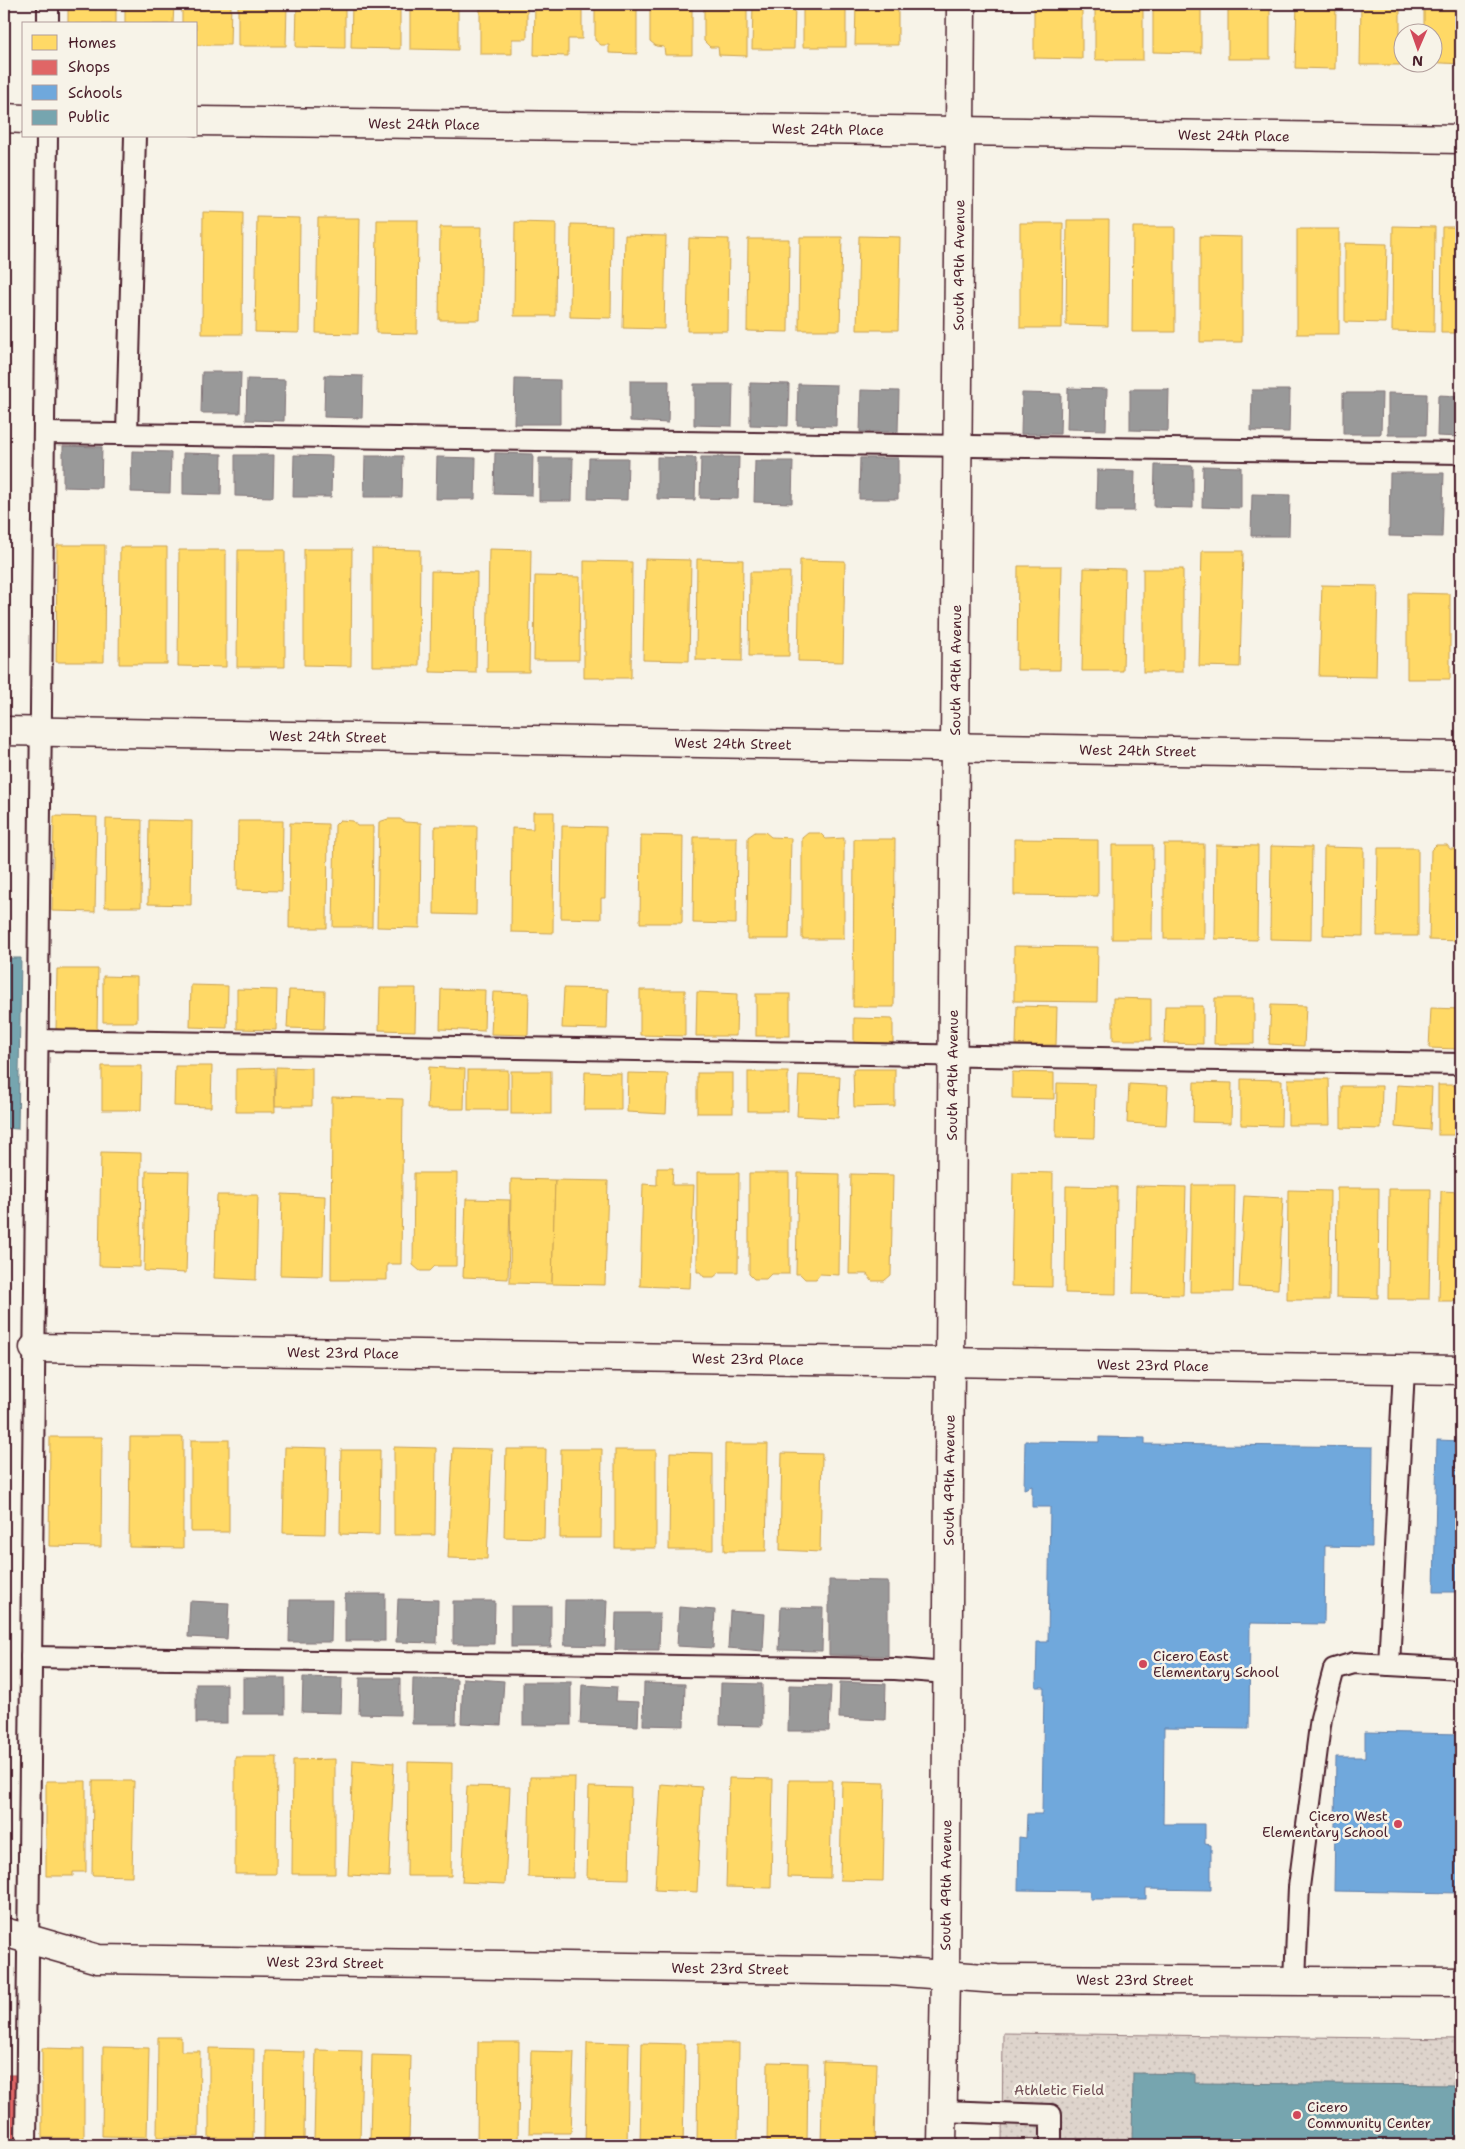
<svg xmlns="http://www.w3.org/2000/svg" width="1465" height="2149" font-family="'Shantell Sans',sans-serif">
  <defs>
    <pattern id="park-dots" width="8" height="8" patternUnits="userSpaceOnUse" patternTransform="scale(1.25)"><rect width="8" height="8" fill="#ded4cc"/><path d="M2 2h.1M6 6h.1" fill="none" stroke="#c0b6af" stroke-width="1.8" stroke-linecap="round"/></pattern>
  </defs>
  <rect width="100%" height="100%" fill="#f7f3e8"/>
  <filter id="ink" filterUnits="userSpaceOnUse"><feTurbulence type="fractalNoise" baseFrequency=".02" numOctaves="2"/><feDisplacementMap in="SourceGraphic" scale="10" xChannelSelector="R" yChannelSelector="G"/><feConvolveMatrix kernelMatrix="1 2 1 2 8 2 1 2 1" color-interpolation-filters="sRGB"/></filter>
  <g filter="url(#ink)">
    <path fill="url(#park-dots)" stroke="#947a7c" d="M1003,2033l458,6v106h-459z"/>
    <g fill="#ffd966" stroke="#c9a154">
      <rect x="68" y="4" width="48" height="20"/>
      <path d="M125,4h49l-1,20h-48z"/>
      <path d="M182,4h49l-1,41h-34v-21h-14z"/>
      <path d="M238,4h49l-1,42h-48z"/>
      <path d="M297,4h48v44l-49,-1z"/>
      <path d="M352,4h48v45l-49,-1z"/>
      <path d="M410,4h48v46l-48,-1z"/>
      <path d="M480,4h47v35h-15v15h-32z"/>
      <path d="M535,4h47v35h-14v17l-34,-1z"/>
      <path d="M595,4h42v50l-28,-1v-8h-8l-6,-5z"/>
      <path d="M650,4h42v51h-27l-1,-8 -8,-1 -6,-5z"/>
      <path d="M704,4h43v52l-28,-1 -1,-8h-8l-6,-6z"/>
      <path d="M753,4h42l-1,45h-42z"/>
      <rect x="803" y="4" width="43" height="43"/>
      <path d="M856,4h42v41h-43z"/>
      <path d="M1034,4h48v55l-48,-1z"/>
      <rect x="1095" y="4" width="48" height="56"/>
      <path d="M1153,4h48v49l-48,-1z"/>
      <rect x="1228" y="4" width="42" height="55"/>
      <path d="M1297,4h39l-1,65 -40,-1z"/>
      <path d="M1361,4h39v61h-40z"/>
      <path d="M1424,4h37v60l-37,-2h8v-30h-8z"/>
      <path d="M203,212l40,1 -1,121h-40z"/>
      <path d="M257,217l43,1 -1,115 -44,-1z"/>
      <path d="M318,218h42l-2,116 -42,-1z"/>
      <path d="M377,220h41l-1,114 -41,-1z"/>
      <path d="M1067,220h42l-1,106 -42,-1z"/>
      <path d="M515,222l41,1 -1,93h-41z"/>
      <path d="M1020,223h43l-1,105h-42z"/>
      <path d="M571,224l41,1 -1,93 -41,-1z"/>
      <path d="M1393,226l42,1 -1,105 -42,-1z"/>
      <path d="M440,227h42l-2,93h-41z"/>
      <path d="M1133,227h42v105h-43z"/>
      <path d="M1442,227h19v106h-20z"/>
      <rect x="1297" y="229" width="42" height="105"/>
      <path d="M625,235l41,1 -2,93 -41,-1z"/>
      <path d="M859,236l41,1 -2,93h-41z"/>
      <path d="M1200,236l42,1v105h-42z"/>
      <path d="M800,237h42l-2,93h-41z"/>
      <path d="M689,238l40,1 -1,92h-41z"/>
      <path d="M748,239h41l-1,93 -41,-1z"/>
      <path d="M1345,243l42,1 -2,79 -40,-1z"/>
      <path d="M57,545h48l-1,117h-48z"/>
      <path d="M120,547h47v117h-48z"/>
      <path d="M304,549h48l-1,117 -47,-1z"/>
      <path d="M372,549l48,1 -1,116h-47z"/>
      <path d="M489,549l42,1 -2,122h-42z"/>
      <path d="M179,550h47v117l-48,-1z"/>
      <path d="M238,550h47v117h-48z"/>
      <path d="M1202,551h41l-3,116 -41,-1z"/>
      <path d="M645,559l46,1 -2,101 -46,-1z"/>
      <path d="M697,559l46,1 -1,101 -46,-1z"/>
      <path d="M800,560l45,1 -2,101 -45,-1z"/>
      <path d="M584,561l48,1 -1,116h-47z"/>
      <path d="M1018,566h44l-2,104h-43z"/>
      <path d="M1084,568l41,1 -2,102h-41z"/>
      <rect x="1143" y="569" width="40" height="103"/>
      <path d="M431,571l46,1 -1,101 -46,-1z"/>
      <path d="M750,572h40l-1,84h-40z"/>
      <path d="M535,576l45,1 -1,83h-45z"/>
      <path d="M1322,585l56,1 -2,91 -57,-1z"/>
      <path d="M1407,593l43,1v85h-43z"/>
      <path d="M533,812h21l-1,121 -42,-1 1,-104 21,1z"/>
      <path d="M54,816l43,1 -2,95 -43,-1z"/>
      <path d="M106,819l36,1 -1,87h-36z"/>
      <path d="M388,819h12l5,3 16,1 -1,105 -43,-1 2,-105z"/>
      <path d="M149,820l43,1 -1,84 -43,-1z"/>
      <path d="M340,820l13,1 4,5h16l-1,101h-39l2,-102z"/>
      <path d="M238,821h45l-1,70 -45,-1z"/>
      <path d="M290,823l38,1 -1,104h-38z"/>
      <path d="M435,826h42l-1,89 -42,-1z"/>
      <path d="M562,826l44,1 -1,71h-4v21l-40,-1z"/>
      <path d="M755,832h10l6,5 20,1 -2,101h-42l1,-102z"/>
      <path d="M808,833h12l6,6 18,-1v101h-42v-101z"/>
      <path d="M641,835l42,1 -1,87h-42z"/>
      <path d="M694,837h43l-1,87 -43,-1z"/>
      <path d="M854,839h41l-1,168h-41z"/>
      <path d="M1014,839l84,1v56l-84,-1z"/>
      <rect x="1164" y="844" width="40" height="95"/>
      <path d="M1112,845h41l-1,94h-40z"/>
      <path d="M1216,845l42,1 -1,94 -42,-1z"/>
      <path d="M1436,845h11l3,4h11v92l-32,-1 2,-90z"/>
      <path d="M1271,846l41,1 -1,93 -41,-1z"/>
      <path d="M1324,847l40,1 -1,88 -40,-1z"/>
      <path d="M1378,848h40v88h-41z"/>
      <path d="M1014,946l84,1 -1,55 -83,-1z"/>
      <path d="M57,969h41l-1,62 -41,-1z"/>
      <path d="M103,976l34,1v45h-34z"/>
      <path d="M191,985l37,1 -1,42 -37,-1z"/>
      <path d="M380,988h36l-1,43 -36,-1z"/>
      <path d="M564,988l44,1 -1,40 -45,-1z"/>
      <path d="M237,989l40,1 -1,40 -39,-1z"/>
      <path d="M441,989l44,1 -1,41 -44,-2z"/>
      <path d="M289,990l36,1 -1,38 -37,-1z"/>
      <path d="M640,990h45v46l-45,-1z"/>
      <path d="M493,992l36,1 -1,42 -37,-1z"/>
      <path d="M697,992l40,2 -1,42h-40z"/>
      <rect x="756" y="994" width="34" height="42"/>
      <path d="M1113,998l38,1v41h-38z"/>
      <path d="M1215,998h39v46h-40z"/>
      <path d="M1271,1005l35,1 -2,40 -35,-2z"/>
      <path d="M1017,1006l40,1 -1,38h-40z"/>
      <path d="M1165,1006h38v38l-39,-1z"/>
      <path d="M1431,1008l29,1 -1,40 -30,-1z"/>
      <path d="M854,1018l39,1v25l-39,-1z"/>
      <path d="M102,1066h40l-1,44h-39z"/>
      <path d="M175,1066h37l-1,41 -37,-1z"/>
      <path d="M276,1067l36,1v38h-37z"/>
      <path d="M429,1067l36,2 -1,40h-37z"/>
      <path d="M274,1068l1,44h-39v-43z"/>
      <path d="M853,1069h42v37l-41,1z"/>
      <rect x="468" y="1070" width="40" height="40"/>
      <rect x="511" y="1071" width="40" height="43"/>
      <path d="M585,1072l36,1v37h-37z"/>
      <rect x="748" y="1072" width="40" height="39"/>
      <path d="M1012,1072l42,1v26l-42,-1z"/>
      <path d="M628,1073l40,1 -2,40 -39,-2z"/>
      <rect x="697" y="1073" width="36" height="40"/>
      <path d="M799,1075l41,1 -2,42 -41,-2z"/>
      <path d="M1241,1079l41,1 -1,46 -40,-1z"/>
      <path d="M1288,1079h41l1,46h-42z"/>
      <path d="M1194,1082l38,1 -1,40 -38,-1z"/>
      <path d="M1057,1083l38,1 -1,54 -38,-1z"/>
      <path d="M1129,1084l39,2 -2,39 -39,-2z"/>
      <path d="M1397,1085l35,2 -2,43 -35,-3z"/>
      <rect x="1438" y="1085" width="23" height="50"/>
      <path d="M1341,1086h41l-1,43 -40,-1z"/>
      <path d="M332,1097l71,2 -2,165h-14v16h-56z"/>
      <path d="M101,1152l40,1 -1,114 -41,-1z"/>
      <path d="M657,1168h16l-1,17h22l-4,103 -50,-2 3,-102 14,1z"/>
      <path d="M146,1171l43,1 -3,101 -42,-2z"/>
      <path d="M1013,1172l40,1 -1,114 -41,-1z"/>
      <path d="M414,1173h43l-1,93h-21l-5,5h-10l-7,-6z"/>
      <path d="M697,1173h42l-1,99h-18l-6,5h-10l-4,-5h-3z"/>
      <path d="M749,1173h40v101h-18l-5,5h-12l-5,-5z"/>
      <path d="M798,1173l42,1 -1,101 -19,-1 -4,5h-11l-5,-5h-4z"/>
      <path d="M851,1174l42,1 -2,100 -7,6h-12l-5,-7h-18z"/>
      <path d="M511,1179l44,1 -3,104 -42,-1z"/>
      <path d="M555,1180l53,1 -3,104 -53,-1z"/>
      <path d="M1192,1185h43l-2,107h-43z"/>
      <path d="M1066,1186l51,1 -1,107 -51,-1z"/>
      <path d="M1136,1186l50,1 -3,108 -50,-1z"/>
      <path d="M1337,1188h42l-1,110 -42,-1z"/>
      <path d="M1389,1189h42l-2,110h-41z"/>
      <path d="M1288,1190l42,1 -1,109h-42z"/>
      <path d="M1441,1191l20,1v109h-22z"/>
      <path d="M282,1194l43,2 -2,80 -43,-1z"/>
      <path d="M217,1195h41l-2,85 -42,-2z"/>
      <path d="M1244,1196l39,2 -5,91 -39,-2z"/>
      <path d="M466,1199l44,1 -2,79 -45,-2z"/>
      <path d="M50,1437h52l-1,110 -52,-1z"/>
      <path d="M130,1437h53v111l-54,-1z"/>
      <rect x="191" y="1440" width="38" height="92"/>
      <path d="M725,1444h43l-2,107h-42z"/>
      <path d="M285,1447l42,1 -2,86 -42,-1z"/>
      <path d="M394,1447l42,1 -1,87h-41z"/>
      <path d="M453,1448l39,1 -5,110 -39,-1z"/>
      <path d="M506,1449h40l-2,89 -40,-1z"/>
      <path d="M561,1449h41l-1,89h-41z"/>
      <path d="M341,1450h39l-1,85 -39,-1z"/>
      <rect x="615" y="1450" width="41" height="98"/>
      <path d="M670,1452l43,1v97h-44z"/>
      <path d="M782,1453l40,1 -2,98 -40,-2z"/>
      <path d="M235,1757h42l-1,117h-41z"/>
      <path d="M335,1759v115h-43l1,-114z"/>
      <path d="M353,1760l41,3 -5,114 -41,-2z"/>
      <path d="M408,1762l44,1 -1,113h-44z"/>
      <path d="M530,1777h45l-2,101 -45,-1z"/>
      <path d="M729,1778l44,1 -2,109 -45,-1z"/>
      <path d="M789,1780h43l-2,98 -43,-1z"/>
      <path d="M46,1781h40v91h-13v4h-27z"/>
      <path d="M93,1781h41l-2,95 -40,-1z"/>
      <path d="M842,1782l43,1 -2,98 -43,-1z"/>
      <path d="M661,1784l41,3 -5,105 -42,-2z"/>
      <path d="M467,1786l43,1 -5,97 -43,-2z"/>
      <path d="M589,1787l42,1 -2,91 -42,-1z"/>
      <path d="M158,2037h23v14h19l-1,86h-42z"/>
      <path d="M478,2042h41l-1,103h-41z"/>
      <path d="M587,2042l42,1 -2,102h-42z"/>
      <path d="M642,2043l43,1 -2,101h-43z"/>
      <path d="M698,2043h41l-1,102h-41z"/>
      <path d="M103,2047l46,1 -2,89 -45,-1z"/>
      <path d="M42,2048l42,1v89h-42z"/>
      <path d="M209,2048l45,1 -1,89h-44z"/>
      <path d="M316,2050l46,1 -2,90 -46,-1z"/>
      <path d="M265,2051l40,1 -1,89 -40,-1z"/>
      <path d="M531,2051l43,1 -3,81h-42z"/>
      <path d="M372,2055l39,1 -2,84h-39z"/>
      <path d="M823,2061l54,2 -2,82h-54z"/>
      <path d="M768,2062l40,1 -1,82h-40z"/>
    </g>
    <path fill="#e06666" stroke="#b35154" d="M4,2075h13l-1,70h-12z"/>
    <g fill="#6fa8dc" stroke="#647fa7">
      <path d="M1099,1437l46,1v6l228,3 -1,100 -47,-1 -1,78 -74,-1 -1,106 -85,-1 -1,96h42v20l6,1v45l-65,-1v10h-56v-8l-72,-1 1,-53 7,1 1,-24h15l2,-127h-8l1,-45h11l2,-135h-18v-21l-8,3 1,-48 74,1z"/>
      <path d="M1437,1440l24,1v151h-27z"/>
      <path d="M1365,1732l96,2v159l-127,-2 2,-134h29z"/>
    </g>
    <g fill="#76a5af" stroke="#697d87">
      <path d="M4,958h17l-3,171 -14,-1z"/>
      <path d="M1133,2073l62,1v9l266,2v60h-329z"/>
    </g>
    <g fill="#999" stroke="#817478">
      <path d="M202,372h39l-1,41h-39z"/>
      <path d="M325,375l38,1 -1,42 -38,-1z"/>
      <path d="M247,379l38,1 -1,41 -38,-1z"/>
      <path d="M515,379l45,1v44h-46z"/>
      <path d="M630,381h39l-1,42 -38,-2z"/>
      <path d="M750,383l39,1 -1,42 -38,-1z"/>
      <path d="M694,384h39l-1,42 -38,-1z"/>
      <path d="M798,384l39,1 -1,41 -39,-1z"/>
      <path d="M1068,388l39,1 -1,41 -39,-1z"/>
      <path d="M1130,389h39l-1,42 -38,-1z"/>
      <path d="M861,390l38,1 -1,41h-38z"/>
      <path d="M1252,390h38l-1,42 -38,-1z"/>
      <path d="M1022,393l39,1 -1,40h-39z"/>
      <path d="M1343,393h39l-1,41h-38z"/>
      <path d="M1388,393l39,1 -1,41h-38z"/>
      <path d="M1438,395l23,1v41l-24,-1z"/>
      <path d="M63,446l39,1 -1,41 -38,-1z"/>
      <path d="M132,451l39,1 -1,41 -39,-1z"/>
      <path d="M183,453l39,1 -1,41 -38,-1z"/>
      <path d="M495,453l38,1 -1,41 -38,-1z"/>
      <path d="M235,455h39l-1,42 -38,-1z"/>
      <path d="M294,455l38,1 -1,41h-38z"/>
      <path d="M365,456h38l-1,41h-38z"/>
      <path d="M437,457l39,1 -1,41h-39z"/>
      <path d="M657,457l39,1 -1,42 -38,-1z"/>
      <path d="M701,457h38l-1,42 -38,-1z"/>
      <path d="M539,458h34l-1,43h-33z"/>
      <path d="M589,458h39l-1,42 -39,-1z"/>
      <path d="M860,458h38v41h-39z"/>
      <path d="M755,461h38l-1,42 -38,-1z"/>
      <path d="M1155,465l38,1v42l-39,-1z"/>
      <path d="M1203,466l38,1v41l-39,-1z"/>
      <path d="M1097,470l38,1 -1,40h-38z"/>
      <path d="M1390,473h54l-2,64 -53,-1z"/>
      <path d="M1456,474l5,1v40h-6z"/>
      <path d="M1252,494l38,1 -1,41h-38z"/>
      <path d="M829,1580l59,1v75l-59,-1z"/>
      <rect x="345" y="1594" width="40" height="47"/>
      <path d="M398,1599l40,1 -1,43 -41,-1z"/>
      <path d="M290,1600h42l-1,42h-42z"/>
      <path d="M565,1600h42l-2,46 -41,-1z"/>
      <path d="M190,1601l39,2 -2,36 -39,-2z"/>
      <path d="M453,1601h42l-1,43h-41z"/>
      <rect x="511" y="1606" width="40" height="41"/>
      <path d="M679,1607l36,3 -2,38 -36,-2z"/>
      <path d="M781,1607l42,1 -1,43 -43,-1z"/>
      <path d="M730,1611l35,3 -2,37 -35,-3z"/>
      <path d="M616,1613h44l-1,37h-44z"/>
      <path d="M303,1677l39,1 -1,35 -39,-1z"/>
      <rect x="243" y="1678" width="42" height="36"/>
      <path d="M360,1678h40v37l-41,-1z"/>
      <path d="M413,1678l44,1 -1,45h-44z"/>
      <path d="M463,1678l41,3 -3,44 -40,-2z"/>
      <rect x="523" y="1682" width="48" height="43"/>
      <path d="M840,1682l46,2 -1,36 -46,-2z"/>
      <path d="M644,1683l41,1 -1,42 -41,-1z"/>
      <path d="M721,1683l41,1v42l-42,-1z"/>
      <rect x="196" y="1684" width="31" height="39"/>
      <path d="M582,1685l35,2 -1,14 23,1 -1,24 -58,-2z"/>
      <path d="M789,1685l42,1 -2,45h-41z"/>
    </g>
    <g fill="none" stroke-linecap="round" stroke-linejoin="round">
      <defs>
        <g id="service">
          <path d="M48,24v-20"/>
          <path d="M45,433l1416,20"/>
          <path d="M127,434l8,-298"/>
          <path d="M38,1040l1423,24"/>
          <path d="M31,1657l864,12 52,4"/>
          <path d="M1389,1665l15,-296"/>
          <path d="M1295,1980l4,-93 22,-169 13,-49 20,-6 107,6"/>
          <path d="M943,2111l108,4v30"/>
          <path d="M26,2145l21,-2009"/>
        </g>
        <g id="minor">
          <path id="s1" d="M4,731l1457,25"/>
          <path id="s2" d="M34,1348l1427,22"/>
          <path id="s3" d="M4,1932l94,27 793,12 106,8 464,3"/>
          <path id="s4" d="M942,2145l3,-169 15,-1845 501,8"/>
        </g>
        <g id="tertiary">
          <path d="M4,118l20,1"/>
          <path id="s5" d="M196,121l764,10 1,-127"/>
        </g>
      </defs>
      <use href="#service" stroke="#4a1f2b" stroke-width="24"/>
      <use href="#minor" stroke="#4a1f2b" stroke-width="31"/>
      <use href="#tertiary" stroke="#4a1f2b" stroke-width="31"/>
      <use href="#service" stroke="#f7f3e8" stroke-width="20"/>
      <use href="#minor" stroke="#f7f3e8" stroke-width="28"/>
      <use href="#tertiary" stroke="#f7f3e8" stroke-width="28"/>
    </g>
  </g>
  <g fill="#d1495b" stroke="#f7f3e8" stroke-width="2">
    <circle cx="1143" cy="1664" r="5"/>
    <circle cx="1398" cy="1824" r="5"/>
    <circle cx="1297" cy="2115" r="5"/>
  </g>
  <g text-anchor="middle" stroke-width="5" stroke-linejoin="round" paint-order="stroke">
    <g font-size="14" fill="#4a1f2b" stroke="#f7f3e8">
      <text dy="5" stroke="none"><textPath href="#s5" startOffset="228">West 24th Place</textPath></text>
      <text dy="5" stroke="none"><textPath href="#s5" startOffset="632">West 24th Place</textPath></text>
      <text dy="5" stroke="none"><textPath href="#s4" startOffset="2288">West 24th Place</textPath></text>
      <text dy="5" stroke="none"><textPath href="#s4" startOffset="1880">South 49th Avenue</textPath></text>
      <text dy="5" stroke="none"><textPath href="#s4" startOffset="1475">South 49th Avenue</textPath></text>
      <text dy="5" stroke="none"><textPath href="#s1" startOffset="324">West 24th Street</textPath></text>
      <text dy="5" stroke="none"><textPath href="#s1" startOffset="729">West 24th Street</textPath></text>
      <text dy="5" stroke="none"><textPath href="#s1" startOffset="1134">West 24th Street</textPath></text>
      <text dy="5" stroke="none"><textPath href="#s4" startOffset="1070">South 49th Avenue</textPath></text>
      <text dy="5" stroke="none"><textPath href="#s2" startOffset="309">West 23rd Place</textPath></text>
      <text dy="5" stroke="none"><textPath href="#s2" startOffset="714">West 23rd Place</textPath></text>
      <text dy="5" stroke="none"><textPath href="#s2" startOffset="1119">West 23rd Place</textPath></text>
      <text dy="5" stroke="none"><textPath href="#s4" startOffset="665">South 49th Avenue</textPath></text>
      <text dy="5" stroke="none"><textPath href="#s4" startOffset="260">South 49th Avenue</textPath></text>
      <text dy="5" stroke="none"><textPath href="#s3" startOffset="325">West 23rd Street</textPath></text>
      <text dy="5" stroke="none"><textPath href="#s3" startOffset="730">West 23rd Street</textPath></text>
      <text dy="5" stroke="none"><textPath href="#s3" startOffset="1135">West 23rd Street</textPath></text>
    </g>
    <g font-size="14" fill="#4a1f2b" stroke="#f7f3e8" text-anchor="start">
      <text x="1153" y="1661">Cicero East<tspan x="1153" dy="16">Elementary School</tspan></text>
      <text x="1388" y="1821" text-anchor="end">Cicero West<tspan x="1388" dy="16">Elementary School</tspan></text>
      <text x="1307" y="2112">Cicero<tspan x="1307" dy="16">Community Center</tspan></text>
    </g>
    <g font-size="14" fill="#6f4c53" stroke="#f7f3e8">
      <text x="1059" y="2095">Athletic Field</text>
    </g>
  </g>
  <rect width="1465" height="2149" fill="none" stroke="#f7f3e8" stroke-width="20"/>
  <rect x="10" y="10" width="1445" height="2129" fill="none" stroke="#4a1f2b" stroke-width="2" filter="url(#ink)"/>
  <rect x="22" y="22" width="175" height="115" fill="#f7f3e8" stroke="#b29e9c"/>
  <rect x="32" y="35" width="25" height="15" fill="#ffd966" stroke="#b29e9c"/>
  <text x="68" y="48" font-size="15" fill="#4a1f2b">Homes</text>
  <rect x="32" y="60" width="25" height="15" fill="#e06666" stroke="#b29e9c"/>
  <text x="68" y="72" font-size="15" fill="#4a1f2b">Shops</text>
  <rect x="32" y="85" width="25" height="15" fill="#6fa8dc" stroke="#b29e9c"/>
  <text x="68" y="98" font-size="15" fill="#4a1f2b">Schools</text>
  <rect x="32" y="110" width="25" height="15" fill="#76a5af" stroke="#b29e9c"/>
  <text x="68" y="122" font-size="15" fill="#4a1f2b">Public</text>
  <g transform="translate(1418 48) rotate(182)"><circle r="24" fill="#f7f3e8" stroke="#b29e9c"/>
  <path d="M0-4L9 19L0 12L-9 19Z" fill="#d1495b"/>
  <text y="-8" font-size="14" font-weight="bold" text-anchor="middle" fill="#4a1f2b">N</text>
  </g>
</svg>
